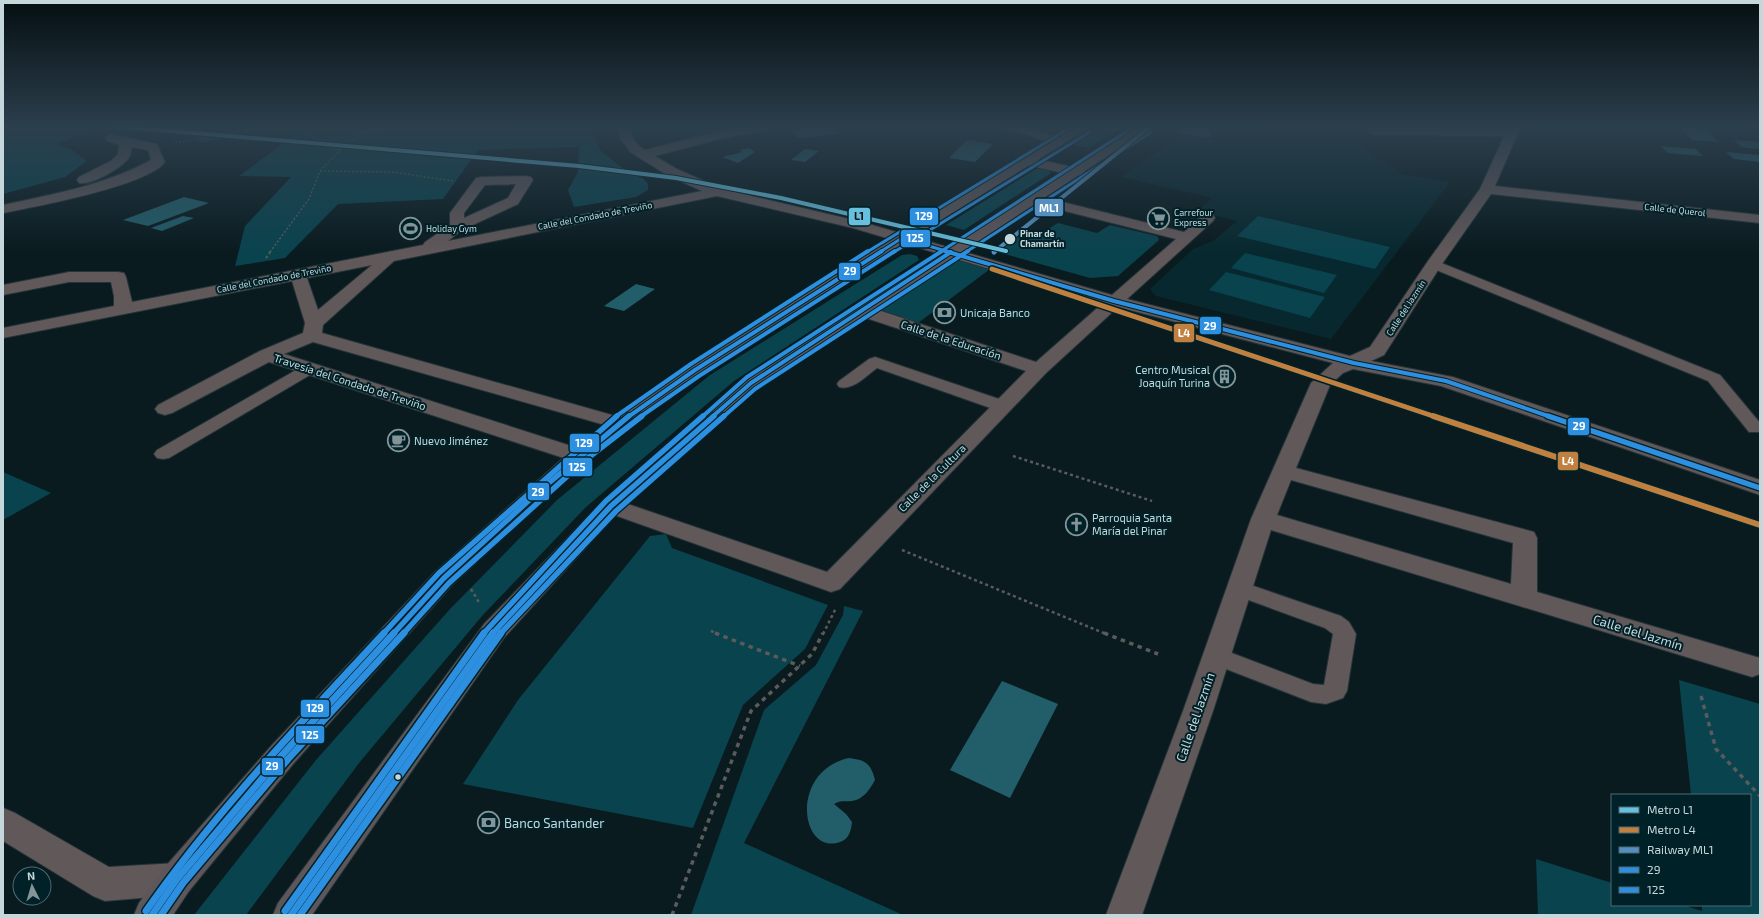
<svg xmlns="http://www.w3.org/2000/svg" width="1763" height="918" font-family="'Exo 2',sans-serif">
  <rect width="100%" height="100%" fill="#091b1f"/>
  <path fill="#07282f" d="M1179,136l57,9 120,-2 46,31 48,8 -119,157 -175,-43 -6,-7 43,-40 20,-8 24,-20 -40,-10 15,-13 -90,-21z"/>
  <g fill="#09434e">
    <path d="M15,126h88l-48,18 17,6 15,11 -22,16 -62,17v-67z"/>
    <path d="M248,126h341l11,24 25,20 19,9 4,5v6l-12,7 -62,10 -6,-17 10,-18 1,-25 -101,3 -35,49 -105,5 -53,54 -50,8 10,-40 46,-49 -52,-1 54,-40 -47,-2 -46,9 -2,-6z"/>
    <path d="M1104,126h19l-34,22 -15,-3z"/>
    <path d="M1036,169h10l5,4 -87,57 -18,-5z"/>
    <path d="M1258,216l132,31 -15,22 -138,-33z"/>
    <path d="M1058,223l39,10 13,-8 47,11 2,4 -41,36 -28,2 -96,-27 21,-16 28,-3z"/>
    <path d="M1245,253l92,22 -13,18 -93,-25z"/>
    <path d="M910,254l7,2 2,4 -185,121 -148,126 -104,109 -123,147 -113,152h-52l122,-155 134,-151 107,-109 153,-125 192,-120z"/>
    <path d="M953,258l37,11 -72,54 -40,-13z"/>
    <path d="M1226,272l99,25 -15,21 -101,-28z"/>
    <path d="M3,472l48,21 -48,27z"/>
    <path d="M666,534l6,14 156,57 -23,44 -62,56 -50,123 -230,-44 55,-84 132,-164z"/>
    <path d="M844,606l19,5 -119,232 159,72h-212l73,-205 52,-45 27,-50z"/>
    <path d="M1679,680l81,24v211h-222l-2,-56 76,24v22h71l19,6v-6h48v-110h-59z"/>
  </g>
  <g fill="#225d6a">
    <path d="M1182,126l25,3 4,6 -2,3 -31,-5z"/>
    <path d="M833,127l5,7 -40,4 -5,-8z"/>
    <path d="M1680,128l25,2 14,12 -27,-2z"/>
    <path d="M967,140l26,4 -18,18 -26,-4z"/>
    <path d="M1734,140l26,2v7l-19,-2z"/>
    <path d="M1661,146l35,3 7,7 -36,-3z"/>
    <path d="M749,148l6,4 -17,11 -16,-6 20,-5 -2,-2z"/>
    <path d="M805,149l14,2 -14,11 -14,-2z"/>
    <path d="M1726,152l33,3 1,7 -26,-3z"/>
    <path d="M184,197l25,6 -61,23 -25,-6z"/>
    <path d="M183,216l11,2 -32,13 -11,-3z"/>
    <path d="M636,284l19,5 -31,22 -20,-5z"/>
    <path d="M1002,681l56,23 -48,94 -60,-28z"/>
    <path d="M849,758c17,2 22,6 26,22 -5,9 -11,19 -23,21 -7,1 -12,-1 -18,3l12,10 6,8c-1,9 -3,17 -12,20 -40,14 -51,-71 9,-84z"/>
  </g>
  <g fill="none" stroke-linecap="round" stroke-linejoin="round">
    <defs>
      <g id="lane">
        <path d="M1434,260l286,115 40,48v9h-11l-41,-51 -279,-114 -2,-3 2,-3z"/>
        <path d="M875,357l133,45 2,4 -2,4 -6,1 -6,-1 -119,-42c-11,8 -24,23 -38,19l-2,-3 2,-3 30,-22z"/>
        <path d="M309,364l6,2 2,3 -2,3 -146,86 -6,1 -6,-1 -3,-4 3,-4 146,-84z"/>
        <path d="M1239,581l102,35 8,6 7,12 -9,57 -4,7 -17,6 -15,-2 -103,-40 -3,-6 3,-6 8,-3 97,37 11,1 9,-51 -8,-6 -93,-34 -4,-5 4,-5z"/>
      </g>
      <g id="street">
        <path d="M617,126h12c3,11 6,18 16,24 43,-11 85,-24 129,-24l-2,3 -52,10 -65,17 22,13 45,20 140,33 250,73 64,-56 -147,-37 -2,-3 2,-3 5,-1 150,37 19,-17h10l2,3 -2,3 -86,78 223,57 20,-9 58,-86 52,-72 24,-53 -129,-1 -4,-1 -8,-8 145,3 1,-3h12l-26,60 265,29v8l-269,-29 -49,70 -58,91 -13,6 82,16 307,103v15l-319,-109 -88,-17 -10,4 -13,12 -34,83 238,64 3,6v54l223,66v16l-8,3 -481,-147 -58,181 -71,204h-36l77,-204 68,-192 60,-136 22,-20 -215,-56 -72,66 -206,216 -9,3 -228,-81 -4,-5 4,-5 8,-2 8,2 208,71 199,-201 -169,-56 -3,-4 3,-4 6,-1 6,1 167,55 67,-59 -250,-75 -136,-32 -323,65 -71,64 -1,8 304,86 3,4 -3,4 -7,2 -7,-2 -299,-85 -29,12 303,97 3,5 -3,5 -8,2 -310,-101 -97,51 -7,2 -7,-2 -3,-4 3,-4 102,-54 43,-18 2,-10 -13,-42 -289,57v-10l111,-22v-10l-3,-14h-42l-66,13v-10l66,-13h49l6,1 2,4 6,25 291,-57 2,-3 25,-17v-12l26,-35 5,-1 45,-1 5,1 2,3 -15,24 -56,26 -14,11 254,-50 -35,-16 -37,-23 -10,-14zM516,184l-8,14 -44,20v-5l21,-28zM372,265l-54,45 -11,-32zM1291,480l222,63 -2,41 -234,-69z"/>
        <path d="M992,126h29l43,13 2,3 -6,4 -45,-15 -21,-2z"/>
        <path d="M111,134l46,10 8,18c-17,24 -131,45 -162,51v-8c51,-11 102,-20 148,-45l-3,-10 -16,-3c-1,3 -1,6 -2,9 -6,11 -39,30 -51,27l-2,-3 2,-3 32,-16 7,-7 1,-9 -12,-4 -2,-3z"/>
        <path d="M1027,157l55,12 2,3 -2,3 -5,1 -55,-12 -2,-3z"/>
        <path d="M3,808l12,5 94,54 68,-4 12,4 5,12 -5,12 -12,4 -72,6 -12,-5 -90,-55z"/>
      </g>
      <g id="primary">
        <path d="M1078,126h14l-185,115 -205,133 -76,53 -39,34 -134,123 -159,179 -105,128 -16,24h-39l5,-12 26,-36 107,-122 163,-173 136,-121 41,-32 76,-53 209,-131z"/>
        <path d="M1139,126h14l-395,261 -139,124 -115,127 -192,277h-39l5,-12 206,-279 119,-123 141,-122z"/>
      </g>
    </defs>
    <use href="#lane" stroke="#253438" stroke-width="2"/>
    <use href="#street" stroke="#253438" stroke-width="2"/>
    <use href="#primary" stroke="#253438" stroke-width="2"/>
    <g stroke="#5b5a5c" stroke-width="1.5" stroke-dasharray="2 2" stroke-linecap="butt">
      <path d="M301,126l20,19 19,5"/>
      <path d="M348,126c13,11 35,4 49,0"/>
      <path d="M175,143l100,-17"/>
      <path d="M320,171l72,1 61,9"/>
      <path d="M270,252l39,-53 11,-28 20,-21 25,-19"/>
    </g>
    <path stroke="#5b5a5c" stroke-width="2" stroke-dasharray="2.5 2.5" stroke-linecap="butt" d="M266,258l5,-7"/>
    <g stroke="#5b5a5c" stroke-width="2.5" stroke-dasharray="3 3" stroke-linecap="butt">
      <path d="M1013,456l139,45"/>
      <path d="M902,550l204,84"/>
      <path d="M471,589l9,15"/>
      <path d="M711,631l7,3"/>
      <path d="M823,634l13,-26"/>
    </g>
    <g stroke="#5b5a5c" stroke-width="3.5" stroke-dasharray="4.5 4.5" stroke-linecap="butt">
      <path d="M715,633l85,33"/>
      <path d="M1104,633l54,21"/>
      <path d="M1701,696l15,53 44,47"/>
      <path d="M672,915l79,-204 61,-57 11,-21"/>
    </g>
    <use href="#lane" fill="#61585a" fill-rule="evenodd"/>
    <use href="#street" fill="#61585a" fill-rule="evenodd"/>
    <use href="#primary" fill="#5d575b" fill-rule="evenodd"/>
    <defs>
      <path id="bus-1-far3" d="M880,252l22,-14 47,14"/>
      <g id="bus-1-far2">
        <path d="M945,251l169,50 240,62 92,18 105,36"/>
        <path d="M628,417l67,-47 187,-119"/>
        <path d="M712,417l39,-34 200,-131"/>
      </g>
      <g id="bus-1-far1">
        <path d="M1548,416l212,72"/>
        <path d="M393,634l51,-56 94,-86 91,-76"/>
        <path d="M492,634l119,-128 103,-90"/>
      </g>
      <g id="bus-1">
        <path d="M152,915l25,-36 106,-125 111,-121"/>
        <path d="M291,915l202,-282"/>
      </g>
      <g id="bus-2-far3">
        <path d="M894,252l196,-120"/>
        <path d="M966,252l185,-120"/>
      </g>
      <g id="bus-2-far2">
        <path d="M640,417l59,-41 196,-125"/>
        <path d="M723,417l32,-28 213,-138"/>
      </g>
      <g id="bus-2-far1">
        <path d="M403,634l46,-51 135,-122 58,-45"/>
        <path d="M500,634l116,-123 108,-95"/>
      </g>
      <g id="bus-2">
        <path d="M161,915l22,-32 105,-124 116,-126"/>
        <path d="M300,915l201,-282"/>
      </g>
      <g id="bus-3-far3">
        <path d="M867,252l206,-126"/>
        <path d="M940,252l195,-126"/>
      </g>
      <g id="bus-3-far2">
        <path d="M615,417l76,-53 177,-113"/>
        <path d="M702,417l45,-40 195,-126"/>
      </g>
      <g id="bus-3-far1">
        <path d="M383,634l56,-61 178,-157"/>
        <path d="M483,634l123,-133 97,-85"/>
      </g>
      <g id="bus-3">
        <path d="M146,911c70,-100 156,-189 238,-278"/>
        <path d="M285,911l199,-278"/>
      </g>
    </defs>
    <use href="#bus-1-far3" stroke="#002128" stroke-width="5"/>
    <use href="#bus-1-far2" stroke="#002128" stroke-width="6"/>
    <use href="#bus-1-far1" stroke="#002128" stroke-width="8"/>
    <use href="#bus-1" stroke="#002128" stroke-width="10"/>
    <use href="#bus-2-far3" stroke="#002128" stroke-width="5"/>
    <use href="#bus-2-far2" stroke="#002128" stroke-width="6"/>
    <use href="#bus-2-far1" stroke="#002128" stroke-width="8"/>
    <use href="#bus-2" stroke="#002128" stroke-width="10"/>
    <use href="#bus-3-far3" stroke="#002128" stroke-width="5"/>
    <use href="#bus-3-far2" stroke="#002128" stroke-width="6"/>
    <use href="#bus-3-far1" stroke="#002128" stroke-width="8"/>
    <use href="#bus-3" stroke="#002128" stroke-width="10"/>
    <use href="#bus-1-far3" stroke="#2d8fdf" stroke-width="3"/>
    <use href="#bus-1-far2" stroke="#2d8fdf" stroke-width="4"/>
    <use href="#bus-1-far1" stroke="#2d8fdf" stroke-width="5.5"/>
    <use href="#bus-1" stroke="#2d8fdf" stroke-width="7"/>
    <use href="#bus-2-far3" stroke="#2d8fdf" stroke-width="3"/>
    <use href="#bus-2-far2" stroke="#2d8fdf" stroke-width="4"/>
    <use href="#bus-2-far1" stroke="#2d8fdf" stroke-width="5.5"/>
    <use href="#bus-2" stroke="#2d8fdf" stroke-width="7"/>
    <use href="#bus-3-far3" stroke="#2d8fdf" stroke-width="3"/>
    <use href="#bus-3-far2" stroke="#2d8fdf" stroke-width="4"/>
    <use href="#bus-3-far1" stroke="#2d8fdf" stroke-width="5.5"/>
    <use href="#bus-3" stroke="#2d8fdf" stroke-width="7"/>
    <defs>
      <path id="rail-1-far1" d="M994,252l157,-126"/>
      <path id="rail-1" d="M994,252l1,-1"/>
    </defs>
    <use href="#rail-1-far1" stroke="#002128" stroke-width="6"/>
    <use href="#rail-1" stroke="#002128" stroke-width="8"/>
    <use href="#rail-1-far1" stroke="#558fbf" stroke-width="4"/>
    <use href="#rail-1" stroke="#558fbf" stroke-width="5"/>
    <defs>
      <path id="metro-1" d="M113,126l466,40 97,12 105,20 225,53"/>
      <path id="metro-2-far1" d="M992,269l444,148"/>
      <path id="metro-2" d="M1433,416l327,109"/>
    </defs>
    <use href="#metro-1" stroke="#002128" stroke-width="6"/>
    <use href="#metro-2-far1" stroke="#002128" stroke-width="8"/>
    <use href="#metro-2" stroke="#002128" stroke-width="10"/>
    <use href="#metro-1" stroke="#67c0dd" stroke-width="4"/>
    <use href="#metro-2-far1" stroke="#c08040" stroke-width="5"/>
    <use href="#metro-2" stroke="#c08040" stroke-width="6"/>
  </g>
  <linearGradient id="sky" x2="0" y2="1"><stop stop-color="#050f11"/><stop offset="0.5" stop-color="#2c3f4d"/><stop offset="1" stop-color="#2c3f4d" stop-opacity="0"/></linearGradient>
  <rect width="1763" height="254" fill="url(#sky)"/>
  <defs>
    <symbol id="supermarket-ring" viewBox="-11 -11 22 22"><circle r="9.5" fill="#002128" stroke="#839599" stroke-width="1.5"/><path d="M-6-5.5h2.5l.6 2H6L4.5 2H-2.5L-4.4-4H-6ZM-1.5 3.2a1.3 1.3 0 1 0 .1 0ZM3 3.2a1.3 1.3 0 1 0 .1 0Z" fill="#839599"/></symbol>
    <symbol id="stadium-ring" viewBox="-11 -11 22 22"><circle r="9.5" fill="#002128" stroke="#839599" stroke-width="1.5"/><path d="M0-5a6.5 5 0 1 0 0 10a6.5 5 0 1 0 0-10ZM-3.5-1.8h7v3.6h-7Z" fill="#839599"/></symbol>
    <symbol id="bank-ring" viewBox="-11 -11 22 22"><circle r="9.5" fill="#002128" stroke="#839599" stroke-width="1.5"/><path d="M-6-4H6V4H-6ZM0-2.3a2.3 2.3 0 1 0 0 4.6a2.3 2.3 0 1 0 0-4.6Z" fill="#839599"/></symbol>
    <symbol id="building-ring" viewBox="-11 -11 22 22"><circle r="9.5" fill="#002128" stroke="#839599" stroke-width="1.5"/><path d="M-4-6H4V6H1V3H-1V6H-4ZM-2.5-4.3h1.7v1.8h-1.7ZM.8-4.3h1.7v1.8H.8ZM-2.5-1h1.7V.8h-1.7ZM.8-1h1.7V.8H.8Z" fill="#839599"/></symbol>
    <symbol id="cafe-ring" viewBox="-11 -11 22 22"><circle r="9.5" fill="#002128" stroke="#839599" stroke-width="1.5"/><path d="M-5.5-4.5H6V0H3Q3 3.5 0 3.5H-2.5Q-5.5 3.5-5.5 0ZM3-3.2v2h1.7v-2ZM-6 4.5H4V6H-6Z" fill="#839599"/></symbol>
    <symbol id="church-ring" viewBox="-11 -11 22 22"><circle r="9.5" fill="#002128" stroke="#839599" stroke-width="1.5"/><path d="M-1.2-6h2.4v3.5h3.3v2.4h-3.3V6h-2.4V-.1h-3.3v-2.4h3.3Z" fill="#839599"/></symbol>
  </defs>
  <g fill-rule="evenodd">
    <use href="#supermarket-ring" x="1146" y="206" width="25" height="25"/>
    <use href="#stadium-ring" x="398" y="216" width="25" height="25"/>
    <use href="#bank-ring" x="932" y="300" width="25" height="25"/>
    <use href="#building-ring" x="1212" y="364" width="25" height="25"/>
    <use href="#cafe-ring" x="386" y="428" width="25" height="25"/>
    <use href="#church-ring" x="1064" y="512" width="25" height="25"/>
    <use href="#bank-ring" x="476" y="810" width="25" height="25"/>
  </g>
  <g fill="#c5d7db" stroke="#002128" stroke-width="1.5">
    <circle cx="1010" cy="239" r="6"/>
    <circle cx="398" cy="777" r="3.5"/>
  </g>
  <g text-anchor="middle" stroke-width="4" stroke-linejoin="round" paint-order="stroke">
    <g font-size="9" fill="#c5d7db" stroke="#002128">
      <text transform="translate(1675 210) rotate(6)" y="3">Calle de Querol</text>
      <text transform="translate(595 216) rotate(-11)" y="3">Calle del Condado de Treviño</text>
      <text transform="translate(274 279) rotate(-11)" y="3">Calle del Condado de Treviño</text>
      <text transform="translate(1406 308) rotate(-57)" y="3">Calle del Jazmín</text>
    </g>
    <g font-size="9" fill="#c5d7db" stroke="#002128" text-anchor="start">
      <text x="1174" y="216">Carrefour<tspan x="1174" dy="10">Express</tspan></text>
      <text x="426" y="232">Holiday Gym</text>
    </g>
    <g font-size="9" font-weight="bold" fill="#c5d7db" stroke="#002128" text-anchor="start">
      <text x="1020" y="237">Pinar de<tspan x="1020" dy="10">Chamartín</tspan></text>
    </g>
    <g font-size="11" fill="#c5d7db" stroke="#002128" text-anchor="start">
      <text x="960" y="317">Unicaja Banco</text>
      <text x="1210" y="374" text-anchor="end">Centro Musical<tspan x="1210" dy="13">Joaquín Turina</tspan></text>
      <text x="414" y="445">Nuevo Jiménez</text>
      <text x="1092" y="522">Parroquia Santa<tspan x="1092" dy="13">María del Pinar</tspan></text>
    </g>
    <g font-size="11" fill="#c5d7db" stroke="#002128">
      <text transform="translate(951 340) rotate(18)" y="4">Calle de la Educación</text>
      <text transform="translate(350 382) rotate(18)" y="4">Travesía del Condado de Treviño</text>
      <text transform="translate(932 478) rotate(-45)" y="4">Calle de la Cultura</text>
    </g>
    <g font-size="13" fill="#c5d7db" stroke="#002128">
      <text transform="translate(1638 632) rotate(17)" y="5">Calle del Jazmín</text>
      <text transform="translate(1195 717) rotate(-71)" y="5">Calle del Jazmín</text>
    </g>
    <g font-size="13" fill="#c5d7db" stroke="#002128" text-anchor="start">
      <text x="504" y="828">Banco Santander</text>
    </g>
  </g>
  <g stroke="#002128" stroke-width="1.5">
    <rect x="1034" y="198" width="30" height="19" rx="4" fill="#558fbf"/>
    <rect x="909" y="207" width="30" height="19" rx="4" fill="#2d8fdf"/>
    <rect x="848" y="207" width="23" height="19" rx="4" fill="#67c0dd"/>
    <rect x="900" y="229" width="31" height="19" rx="4" fill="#2d8fdf"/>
    <rect x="838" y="262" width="23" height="19" rx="4" fill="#2d8fdf"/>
    <rect x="1199" y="316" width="23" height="19" rx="4" fill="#2d8fdf"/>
    <rect x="1173" y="323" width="22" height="20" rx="4" fill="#c08040"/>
    <rect x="1567" y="417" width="23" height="19" rx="4" fill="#2d8fdf"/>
    <rect x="569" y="433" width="31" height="20" rx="4" fill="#2d8fdf"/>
    <rect x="1557" y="451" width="22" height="20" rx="4" fill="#c08040"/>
    <rect x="562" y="457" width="31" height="20" rx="4" fill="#2d8fdf"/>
    <rect x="527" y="482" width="23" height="19" rx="4" fill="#2d8fdf"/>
    <rect x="300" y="699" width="30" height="19" rx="4" fill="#2d8fdf"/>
    <rect x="295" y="725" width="30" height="19" rx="4" fill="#2d8fdf"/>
    <rect x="261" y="757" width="23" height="19" rx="4" fill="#2d8fdf"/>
  </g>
  <g font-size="11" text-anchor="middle" font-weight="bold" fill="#fff">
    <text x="1049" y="212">ML1</text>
    <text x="924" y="220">129</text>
    <text x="915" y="242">125</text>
    <text x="850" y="275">29</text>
    <text x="1210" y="330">29</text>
    <text x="1184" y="337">L4</text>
    <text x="1579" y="430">29</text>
    <text x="584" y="447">129</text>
    <text x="1568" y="465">L4</text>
    <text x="577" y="471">125</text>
    <text x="538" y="496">29</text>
    <text x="315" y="712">129</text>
    <text x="310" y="739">125</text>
    <text x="272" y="770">29</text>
  </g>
  <g font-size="11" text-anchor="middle" font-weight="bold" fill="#111">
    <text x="859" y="220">L1</text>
  </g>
  <rect width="1763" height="918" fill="none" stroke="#c5d7db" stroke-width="8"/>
  <rect x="1611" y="794" width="140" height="112" fill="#002128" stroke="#4f6a70"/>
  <rect x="1619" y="807" width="20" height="6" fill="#67c0dd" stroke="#4f6a70"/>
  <text x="1647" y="814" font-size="12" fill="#c5d7db">Metro L1</text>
  <rect x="1619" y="827" width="20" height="6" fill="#c08040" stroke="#4f6a70"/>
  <text x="1647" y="834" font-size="12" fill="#c5d7db">Metro L4</text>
  <rect x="1619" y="847" width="20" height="6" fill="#558fbf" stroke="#4f6a70"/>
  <text x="1647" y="854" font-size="12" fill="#c5d7db">Railway ML1</text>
  <rect x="1619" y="867" width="20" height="6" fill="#2d8fdf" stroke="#4f6a70"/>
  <text x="1647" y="874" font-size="12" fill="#c5d7db">29</text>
  <rect x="1619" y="887" width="20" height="6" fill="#2d8fdf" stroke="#4f6a70"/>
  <text x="1647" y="894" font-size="12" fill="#c5d7db">125</text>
  <g transform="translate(32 886) rotate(355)"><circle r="19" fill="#002128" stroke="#4f6a70"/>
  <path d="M0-3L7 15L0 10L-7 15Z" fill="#839599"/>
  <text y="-6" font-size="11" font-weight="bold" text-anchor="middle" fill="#c5d7db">N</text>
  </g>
</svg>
